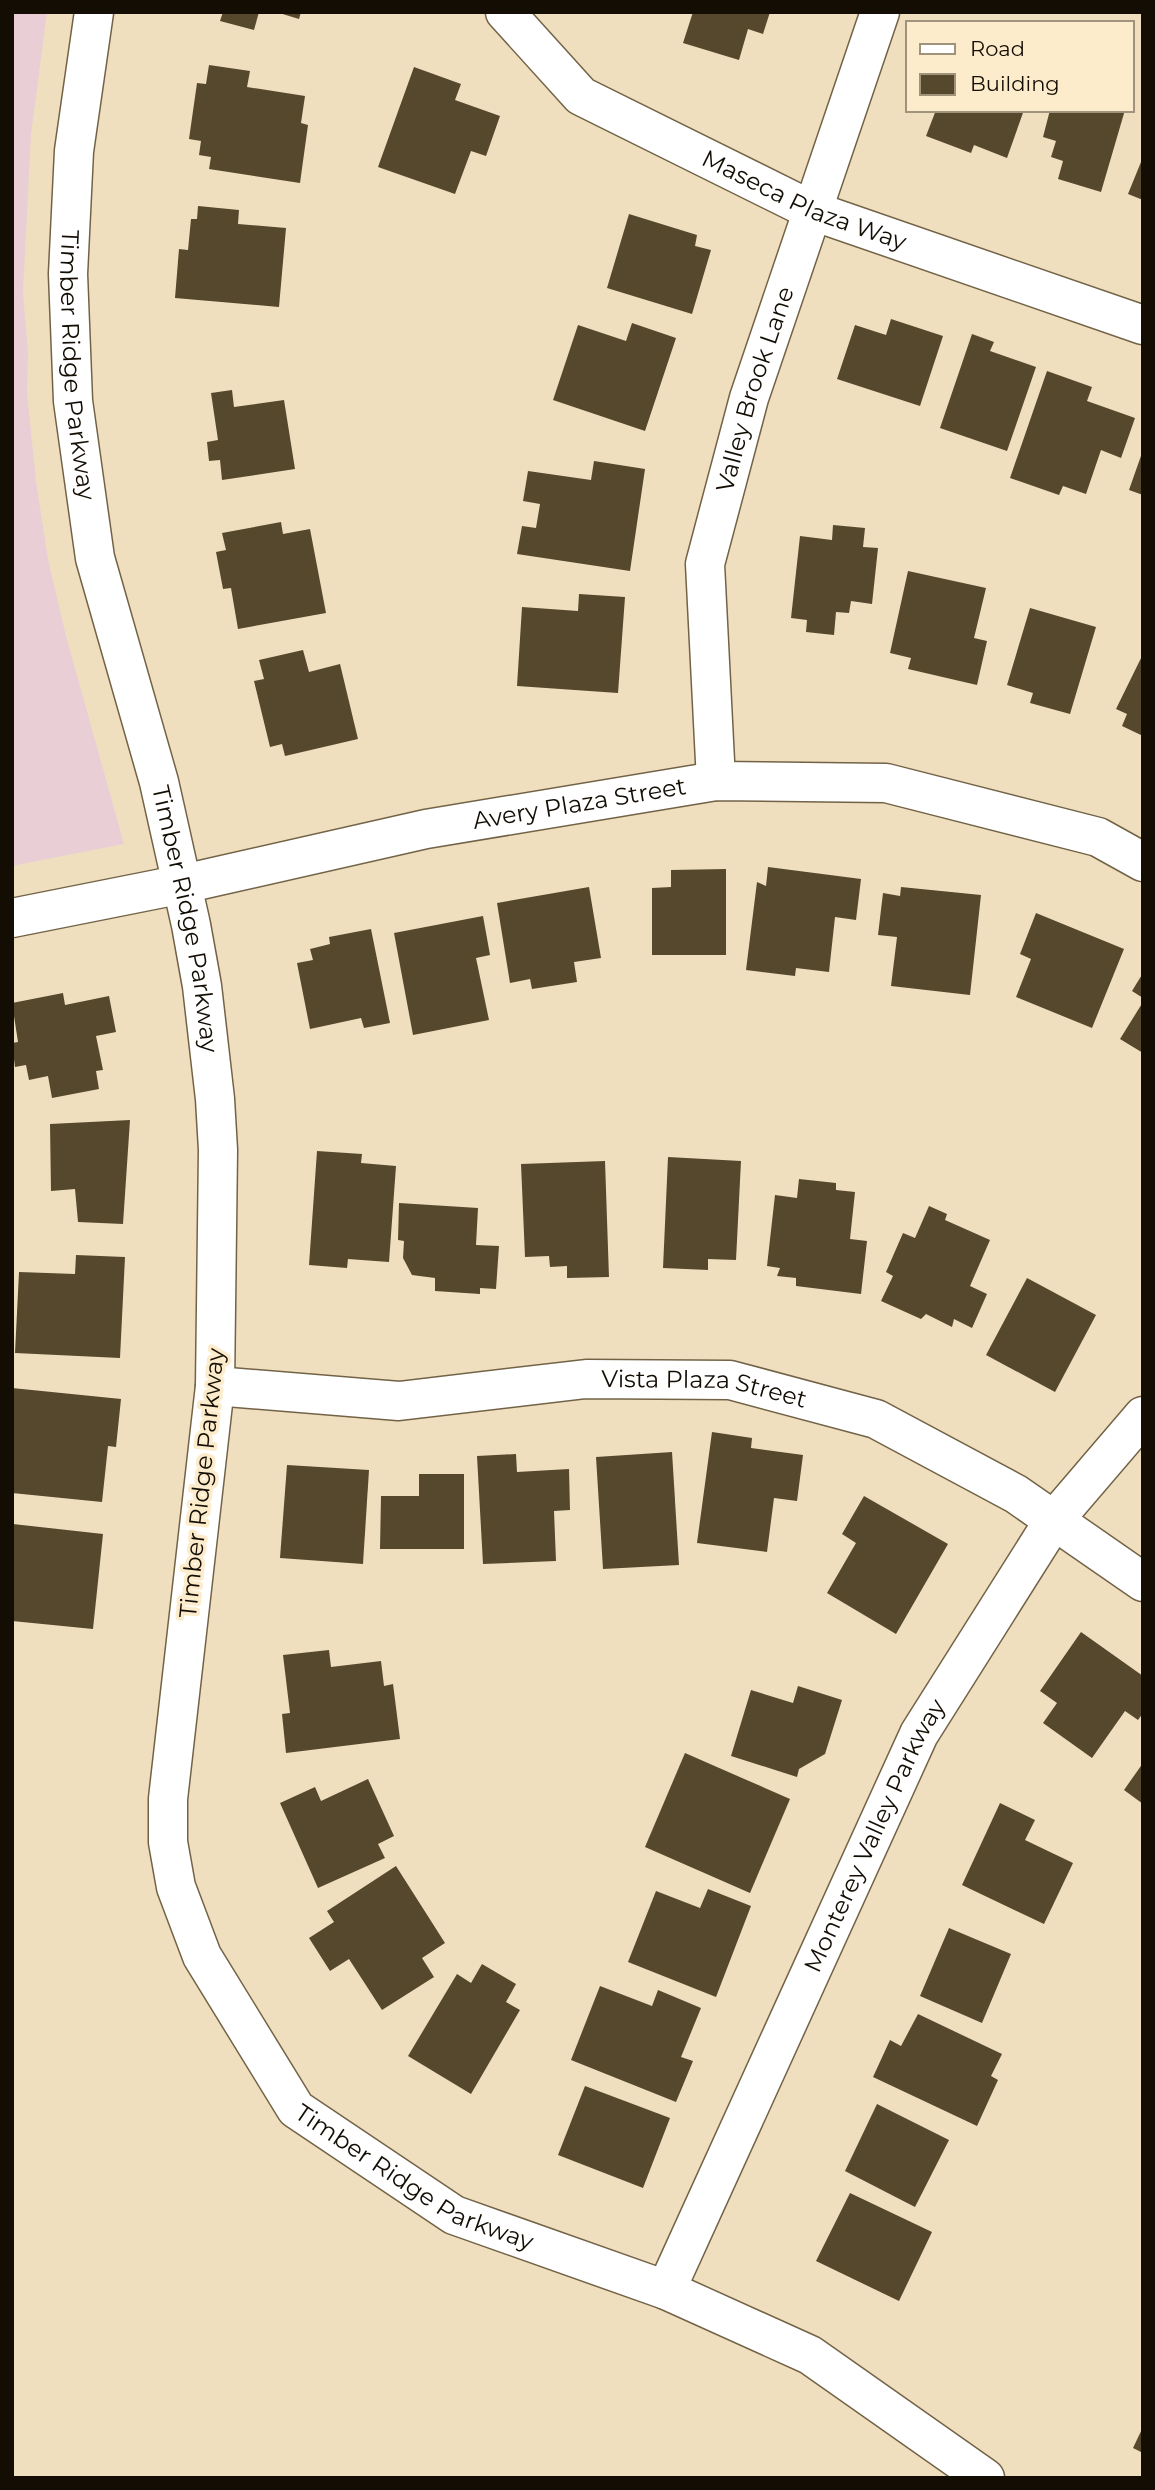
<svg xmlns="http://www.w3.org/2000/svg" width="1155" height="2490" font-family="Montserrat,sans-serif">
  <rect width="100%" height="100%" fill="#f0dfbf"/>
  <path fill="#e9cfd5" d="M12,12h35l-16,123 -8,157 5,60 -1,41 9,88 12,78 18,77 58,208 -112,22z"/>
  <g fill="#56482d">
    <path d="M223,12h36l-5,18 -34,-9z"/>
    <path d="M276,12h25l-2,7z"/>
    <path d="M693,12h77l-7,22 -15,-5 -9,31 -56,-17z"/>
    <path d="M209,65l41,6 -3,16 58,9 -4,27 7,2 -8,58 -91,-14 2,-12 -12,-2 2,-14 -12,-2 8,-56 9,1z"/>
    <path d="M414,67l47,17 -6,16 45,16 -14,40 -15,-5 -16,43 -77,-27z"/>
    <path d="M936,110h88l-17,48 -33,-13 -3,8 -45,-17z"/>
    <path d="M1050,110h75l-24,82 -43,-13 5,-18 -12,-4 5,-16 -13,-4z"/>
    <path d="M1143,157v43l-15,-6z"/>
    <path d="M198,206l41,4 -1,14 48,4 -7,79 -104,-9 4,-49 9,1 3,-31h6z"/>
    <path d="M629,214l68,21 -2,11 16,4 -19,64 -85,-26z"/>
    <path d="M891,319l52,17 -23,70 -83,-27 18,-54 31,10z"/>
    <path d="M632,323l44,15 -31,93 -92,-31 25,-75 48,16z"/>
    <path d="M972,334l22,8 -4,9 46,16 -29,84 -67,-23z"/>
    <path d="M1047,371l45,16 -5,14 48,17 -14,40 -20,-8 -15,44 -23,-8 -4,9 -49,-17z"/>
    <path d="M232,390l2,17 50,-7 11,69 -73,11 -2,-20 -11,1 -2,-19 11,-2 -7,-47z"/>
    <path d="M1142,453l1,1v41l-14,-5z"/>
    <path d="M594,461l51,8 -15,102 -113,-17 5,-28 14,2 4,-24 -17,-3 5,-30 63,9z"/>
    <path d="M281,522l2,12 27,-5 16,84 -88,16 -7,-41 -8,1 -7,-37 10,-2 -4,-17z"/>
    <path d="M833,525l32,3 -2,19 15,1 -6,56 -21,-3 -2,12 -13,-1 -2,23 -28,-3 1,-12 -16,-2 9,-82 32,4z"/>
    <path d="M908,571l78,17 -12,50 13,3 -10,44 -69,-16 3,-11 -21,-5z"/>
    <path d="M579,594l46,3 -7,96 -101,-7 5,-79 56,4z"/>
    <path d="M1030,608l66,19 -26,87 -40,-11 3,-10 -26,-8z"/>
    <path d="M303,650l6,22 31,-8 18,75 -73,17 -3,-12 -12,3 -16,-66 10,-2 -5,-19z"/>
    <path d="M1143,654v82l-21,-10 5,-12 -11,-5z"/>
    <path d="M768,867l93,12 -5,41 -21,-3 -6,55 -33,-4 -1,8 -49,-6 11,-88 9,4z"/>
    <path d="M726,869v86h-74v-67l19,-1v-17z"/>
    <path d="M589,887l12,71 -27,4 3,20 -45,7 -2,-10 -20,4 -13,-80z"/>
    <path d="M901,887l80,8 -11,100 -79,-9 6,-49 -19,-2 5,-42 17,3z"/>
    <path d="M1036,913l88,36 -32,79 -76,-31 15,-38 -11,-5z"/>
    <path d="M483,916l7,39 -14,3 13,62 -76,15 -19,-102z"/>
    <path d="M371,929l19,94 -26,5 -3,-10 -51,11 -13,-66 16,-3 -3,-11 20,-5 -1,-7z"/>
    <path d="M1143,973v25l-11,-7z"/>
    <path d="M63,993l2,12 44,-9 7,36 -20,4 7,34 -7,1 3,18 -47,9 -4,-22 -19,4 -3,-15 -11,2 -3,-24 6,-1 -6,-39z"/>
    <path d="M1143,1002v51l-23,-14z"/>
    <path d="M130,1120l-7,104 -45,-2 -3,-33 -24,2 -1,-67z"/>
    <path d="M317,1151l45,3 -1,9 35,3 -7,96 -41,-3 -1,9 -38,-3z"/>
    <path d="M668,1157l73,4 -5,99 -28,-1v11l-45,-2z"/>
    <path d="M605,1161l4,116 -42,1v-12l-17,1 -1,-11 -24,1 -4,-93z"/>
    <path d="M799,1179l37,4v7l19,2 -5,47 17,2 -6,53 -65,-8v-8l-19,-2 3,-8 -13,-2 8,-71 22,3z"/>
    <path d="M399,1203l79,5 -2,37 23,1 -3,43 -16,-1v6l-45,-3v-13l-23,-3 -9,-17 1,-17 -6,-1z"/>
    <path d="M929,1206l18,8 -2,6 45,20 -20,46 17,8 -15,34 -18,-9 -2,8 -26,-13 -5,5 -40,-18 12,-25 -7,-4 17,-39 12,5z"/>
    <path d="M76,1255l49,2 -5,101 -105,-5 4,-81 56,2z"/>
    <path d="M1027,1278l69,37 -41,77 -69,-37z"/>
    <path d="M12,1388l109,11 -5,48 -8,-1 -6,56 -90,-9z"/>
    <path d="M712,1432l40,6 -1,10 52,7 -6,46 -23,-3 -7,54 -70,-9z"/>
    <path d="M672,1452l7,113 -76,4 -7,-112z"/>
    <path d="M516,1454l1,18 52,-3 1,41 -16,1 2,50 -73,3 -6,-108z"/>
    <path d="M287,1465l82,5 -6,94 -83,-6z"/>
    <path d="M419,1474h45v75h-84l1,-53h38z"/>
    <path d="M864,1496l84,48 -52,90 -69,-41 29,-50 -14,-9z"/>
    <path d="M13,1524l90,10 -10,95 -81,-8z"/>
    <path d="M1081,1632l62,44v37l-5,7 -13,-9 -33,47 -49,-35 14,-20 -17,-12z"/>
    <path d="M329,1650l2,17 50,-6 3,25 9,-2 7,55 -114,14 -4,-39 8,-1 -7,-58z"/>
    <path d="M798,1686l44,14 -17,54 -26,15 -2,8 -66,-21 20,-66 42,13z"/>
    <path d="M685,1753l105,46 -40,94 -105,-46z"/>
    <path d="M1143,1763v41l-19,-14z"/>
    <path d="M368,1779l26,57 -16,8 7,14 -67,30 -38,-85 35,-16 6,14z"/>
    <path d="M1000,1803l35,17 -10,20 48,23 -29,61 -82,-39z"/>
    <path d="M396,1866l49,77 -23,15 12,19 -52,33 -33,-51 -19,12 -21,-33 25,-16 -7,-11z"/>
    <path d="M708,1889l43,17 -35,91 -88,-35 28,-71 44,17z"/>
    <path d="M949,1928l62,26 -29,69 -62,-27z"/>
    <path d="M482,1964l34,20 -10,18 14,8 -49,84 -63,-38 49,-82 14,9z"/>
    <path d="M600,1986l52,20 6,-16 43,18 -20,49 12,4 -17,41 -105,-42z"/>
    <path d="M918,2014l84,40 -11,22 7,4 -21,46 -104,-49 17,-37 11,6z"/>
    <path d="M585,2086l85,32 -27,70 -85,-33z"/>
    <path d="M877,2104l72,36 -34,67 -70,-36z"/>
    <path d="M850,2193l82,39 -33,69 -83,-40z"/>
    <path d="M1143,2427v26l-10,-5z"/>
  </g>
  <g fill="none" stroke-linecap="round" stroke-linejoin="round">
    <defs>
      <g id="minor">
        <path id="s1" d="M94,12l-20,139 -6,123 5,127 22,157 64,224 32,143 11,61 13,113 3,51 -3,236 -47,413v43l8,45 26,69 94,153 158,106 212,75 144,65 175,123"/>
        <path id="s2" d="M505,12l76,84 232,115 330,114"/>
        <path id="s3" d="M716,781l-11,-217 44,-166 131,-386"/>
        <path id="s4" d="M12,918l171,-34 243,-55 290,-48 170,2 212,54 45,25"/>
        <path id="s5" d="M215,1386l184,15 187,-22 144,1 146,39 140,75 127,88"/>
        <path id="s6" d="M666,2290l253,-556 135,-214 89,-104"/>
      </g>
    </defs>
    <use href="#minor" stroke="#726347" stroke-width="41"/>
    <use href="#minor" stroke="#fff" stroke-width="38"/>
  </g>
  <g text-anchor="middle" stroke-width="7" stroke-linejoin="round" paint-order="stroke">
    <g font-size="24" fill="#130d04" stroke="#fdeccc">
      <text dy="8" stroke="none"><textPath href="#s2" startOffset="360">Maseca Plaza Way</textPath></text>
      <text dy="8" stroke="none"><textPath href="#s1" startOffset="355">Timber Ridge Parkway</textPath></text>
      <text dy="8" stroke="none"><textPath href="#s3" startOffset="399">Valley Brook Lane</textPath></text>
      <text dy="8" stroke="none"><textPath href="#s4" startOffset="579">Avery Plaza Street</textPath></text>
      <text dy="8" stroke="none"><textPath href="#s1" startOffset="922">Timber Ridge Parkway</textPath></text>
      <text dy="8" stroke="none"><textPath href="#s5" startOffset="492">Vista Plaza Street</textPath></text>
      <text transform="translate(202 1483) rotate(-84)" y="8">Timber Ridge Parkway</text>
      <text dy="8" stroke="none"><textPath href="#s6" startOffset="500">Monterey Valley Parkway</textPath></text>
      <text dy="8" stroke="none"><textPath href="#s1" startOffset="2287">Timber Ridge Parkway</textPath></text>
    </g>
  </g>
  <rect width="1155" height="2490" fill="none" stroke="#130d04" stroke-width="28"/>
  <rect x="906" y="21" width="228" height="91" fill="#fdeccc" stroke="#9f937c" stroke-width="2"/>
  <rect x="920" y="44" width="35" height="10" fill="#ffffff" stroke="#9f937c" stroke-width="2"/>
  <text x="970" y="56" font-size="21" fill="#130d04">Road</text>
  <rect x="920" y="74" width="35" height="21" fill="#56482d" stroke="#9f937c" stroke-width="2"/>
  <text x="970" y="91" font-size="21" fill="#130d04">Building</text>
</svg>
